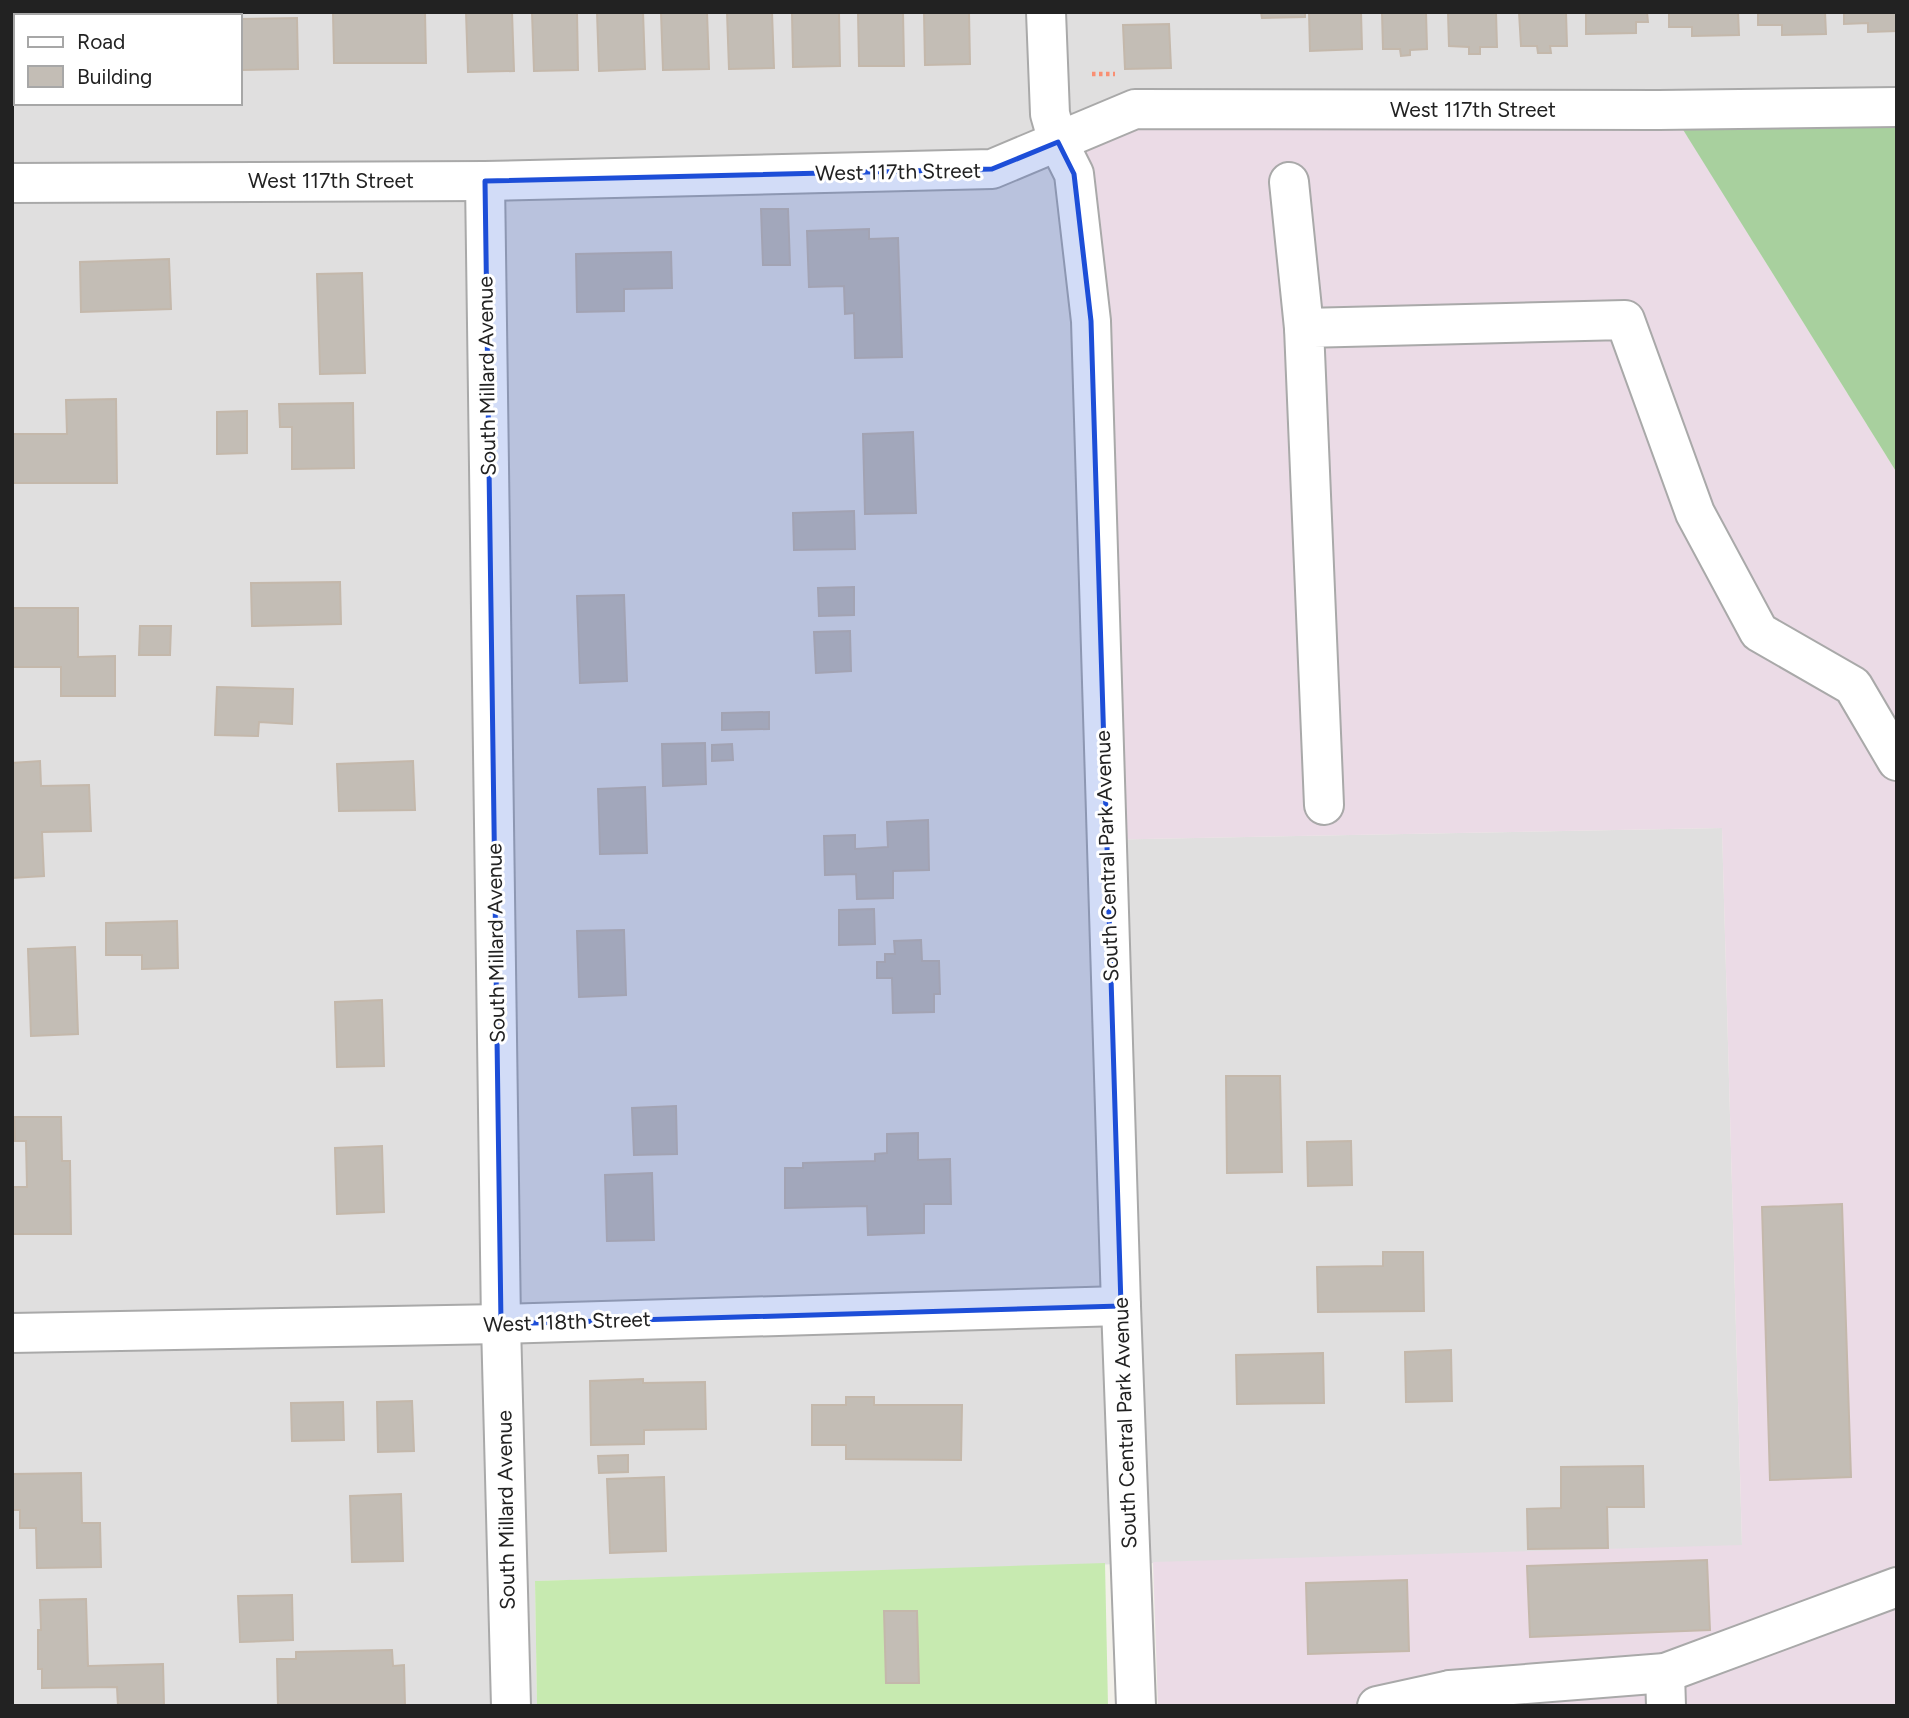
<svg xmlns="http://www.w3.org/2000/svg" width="1909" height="1718" font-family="Figtree,sans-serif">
  <rect width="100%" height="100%" fill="#f2f0e9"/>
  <path fill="#e0dfdf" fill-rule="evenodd" d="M12,12h1885v104l-804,724 629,-12 20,718 -1207,35 2,125h-525zM16,16h224v87h-224z"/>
  <path fill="#ebdbe6" d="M1677,120l220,353v1233h-739l-5,-144 589,-17 -20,-717 -629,12 -21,-712z"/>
  <path fill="#c7eab0" d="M1105,1563l3,143h-571l-2,-125z"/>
  <path fill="#a8d09e" d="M1897,116v357l-220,-353z"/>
  <g fill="#c3bdb5" stroke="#c4b8ab" stroke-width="2">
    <rect x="110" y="12" width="44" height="4"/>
    <path d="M333,12h92l1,51h-92z"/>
    <path d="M466,12h46l2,59 -46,1z"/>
    <path d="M532,12h45l1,58 -44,1z"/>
    <path d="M597,12h46l2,57 -46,2z"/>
    <path d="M661,12h46l2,57 -46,1z"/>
    <path d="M727,12h45l2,56 -45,1z"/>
    <path d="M792,12h47l1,54 -47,1z"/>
    <path d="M858,12h45l1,54h-45z"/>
    <path d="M924,12h45l1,52 -45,1z"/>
    <path d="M1261,12h44v5l-43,1z"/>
    <path d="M1309,12h52l1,37 -52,2z"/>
    <path d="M1382,12h44l1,37 -17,1v5l-9,1 -1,-7h-17z"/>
    <path d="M1448,12h48l1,35h-17v7h-11v-7l-20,-1z"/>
    <path d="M1519,12h47l1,34h-17l1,7h-13l-1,-7h-16z"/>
    <path d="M1586,12h61l1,10h-12v11l-50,1z"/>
    <path d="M1669,12h69l1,23 -47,1v-9h-23z"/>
    <path d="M1758,12h67l1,22 -44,1v-10h-24z"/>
    <path d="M1844,12h53v19l-29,1v-9l-24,1z"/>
    <path d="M297,18l1,51 -58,1v-51z"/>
    <path d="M1169,24l2,44 -46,1 -2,-44z"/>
    <path d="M761,209h27l2,56h-27z"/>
    <path d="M869,229v10l29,-1 4,119 -47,1 -1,-45 -9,1 -1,-28 -35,1 -2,-56z"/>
    <path d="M671,252l1,36 -48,1v22l-47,1 -1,-58z"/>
    <path d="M169,259l2,50 -90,3 -1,-50z"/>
    <path d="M362,273l3,100 -45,1 -3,-100z"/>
    <path d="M116,399l1,84h-105v-49h55l-1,-34z"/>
    <path d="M353,403l1,65 -62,1v-42h-12l-1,-23z"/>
    <path d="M247,411v42l-30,1v-42z"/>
    <path d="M913,432l3,81 -51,1 -2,-80z"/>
    <path d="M854,511l1,38 -61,1 -1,-37z"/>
    <path d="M340,582l1,42 -89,2 -1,-43z"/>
    <path d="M854,587v28l-35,1 -1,-28z"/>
    <path d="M624,595l3,86 -47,2 -3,-87z"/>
    <path d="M12,608h66v49l37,-1v40h-54v-29h-49z"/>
    <path d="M140,626h31l-1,29h-31z"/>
    <path d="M850,631l1,40 -35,2 -2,-41z"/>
    <path d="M217,687l76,2 -1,35 -33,-2 -1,14 -43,-1z"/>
    <path d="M769,712v17l-47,1v-17z"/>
    <path d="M705,743l1,41 -43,2 -1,-42z"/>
    <path d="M732,744l1,16 -21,1v-16z"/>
    <path d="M40,761l1,25 48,-1 2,46 -49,1 2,44 -32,2v-115z"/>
    <path d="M413,761l2,49 -76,1 -2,-47z"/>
    <path d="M645,787l2,66 -47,1 -2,-65z"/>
    <path d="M928,820l1,50 -36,1v27l-36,1 -1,-25 -31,1 -1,-39 31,-1v14l33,-2 -1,-25z"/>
    <path d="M874,909l1,35 -36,1v-35z"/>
    <path d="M177,921l1,47 -36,1v-14h-36v-32z"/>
    <path d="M624,930l2,65 -47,2 -2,-66z"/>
    <path d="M921,940l1,21h17l1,33h-6v18l-41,1 -1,-35h-15v-16h8v-8h10l-1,-13z"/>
    <path d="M75,947l3,87 -47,2 -3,-87z"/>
    <path d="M382,1000l2,66 -47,1 -2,-65z"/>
    <path d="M1226,1076h54l2,96 -55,1z"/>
    <path d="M676,1106l1,48 -43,1 -2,-47z"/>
    <path d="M14,1117h47l1,44h8l1,73h-59v-47h15l-1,-46h-11z"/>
    <path d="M918,1133v27l32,-1 1,45h-27v29l-56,2 -1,-29 -82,2v-40h18v-5l72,-2v-7l12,-1v-19z"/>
    <path d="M1351,1141l1,44 -44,1 -1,-44z"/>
    <path d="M382,1146l2,66 -47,2 -2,-66z"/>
    <path d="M652,1173l2,67 -47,1 -2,-66z"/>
    <path d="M1842,1204l9,273 -81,3 -8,-273z"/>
    <path d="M1383,1252h40l1,59 -106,1 -1,-45 66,-1z"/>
    <path d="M1451,1350l1,51 -46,1 -1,-50z"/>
    <path d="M1323,1353l1,50 -87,1 -1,-49z"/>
    <path d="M643,1379v4l62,-1 1,47 -62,1v14l-53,1 -1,-64z"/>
    <path d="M846,1397h28v8h88l-1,55 -115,-1v-14h-34v-40h34z"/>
    <path d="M412,1401l2,50 -36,1 -1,-50z"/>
    <path d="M343,1402l1,38 -52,1 -1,-38z"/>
    <path d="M628,1455v17l-29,1 -1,-17z"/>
    <path d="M1643,1466l1,41h-37l1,41 -80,1 -1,-40 34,-1v-41z"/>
    <path d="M81,1473l1,50h18l1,44 -64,1 -1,-40h-16v-18h-7l-1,-36z"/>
    <path d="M664,1477l2,74 -56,2 -3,-74z"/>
    <path d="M401,1494l2,67 -51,1 -2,-66z"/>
    <path d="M1707,1560l3,70 -180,7 -3,-71z"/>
    <path d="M1407,1580l2,71 -101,3 -2,-71z"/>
    <path d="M292,1595l1,45 -53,2 -2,-46z"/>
    <path d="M86,1599l2,67 75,-2 1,42h-46l-1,-19 -75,1v-19h-4v-39h3l-1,-30z"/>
    <path d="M884,1611h33l2,72h-33z"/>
    <path d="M392,1650l1,16 11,-1 1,41h-127l-1,-47h19v-7z"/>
  </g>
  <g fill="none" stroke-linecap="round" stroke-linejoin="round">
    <defs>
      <g id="minor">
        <path d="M1046,12l4,102 8,28 16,32 17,147 30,985 15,400"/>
        <path d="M485,181l16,1143 10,382"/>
        <path d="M1289,182l15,146"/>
        <path d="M12,183l473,-2 507,-12 143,-60 524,1 238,-3"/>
        <path d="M1324,805l-20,-477 321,-8 70,193 64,119 94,54 44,75"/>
        <path d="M12,1333l489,-9 620,-18"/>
        <path d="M1665,1673l1,33"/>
        <path d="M1450,1690l215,-17 232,-86"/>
        <path d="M1377,1706l73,-16 1,16"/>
      </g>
    </defs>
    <use href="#minor" stroke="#a9a9a9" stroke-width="42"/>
    <path stroke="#f98f73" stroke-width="4.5" stroke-dasharray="3.5 3.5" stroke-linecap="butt" d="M1092,74h23"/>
    <use href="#minor" stroke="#fff" stroke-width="38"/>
  </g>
  <path fill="#1d4ed8" fill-opacity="0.2" stroke="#1d4ed8" stroke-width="5" stroke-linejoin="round" d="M1058,142l16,32 17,147 30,985 -620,18 -16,-1143 507,-12z"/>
  <g text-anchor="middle" stroke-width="6" stroke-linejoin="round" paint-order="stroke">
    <g font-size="21" fill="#222" stroke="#fff">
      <text x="1473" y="117">West 117th Street</text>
      <text transform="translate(898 172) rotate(-1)" y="7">West 117th Street</text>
      <text x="331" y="188">West 117th Street</text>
      <text transform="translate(487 376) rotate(-91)" y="7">South Millard Avenue</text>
      <text transform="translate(1107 856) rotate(-92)" y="7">South Central Park Avenue</text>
      <text transform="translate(496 943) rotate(-91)" y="7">South Millard Avenue</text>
      <text transform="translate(567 1322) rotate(-2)" y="7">West 118th Street</text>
      <text transform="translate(1125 1423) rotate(-92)" y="7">South Central Park Avenue</text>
      <text transform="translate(506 1510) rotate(-91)" y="7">South Millard Avenue</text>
    </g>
  </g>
  <rect width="1909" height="1718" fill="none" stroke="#222222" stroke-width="28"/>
  <rect x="14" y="14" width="228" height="91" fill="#ffffff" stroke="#a7a7a7" stroke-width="2"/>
  <rect x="28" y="37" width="35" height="10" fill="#ffffff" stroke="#a7a7a7" stroke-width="2"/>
  <text x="77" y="49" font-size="21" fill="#222222">Road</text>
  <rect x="28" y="66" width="35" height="21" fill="#c3bdb5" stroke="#a7a7a7" stroke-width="2"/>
  <text x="77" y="84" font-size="21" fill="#222222">Building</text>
</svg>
